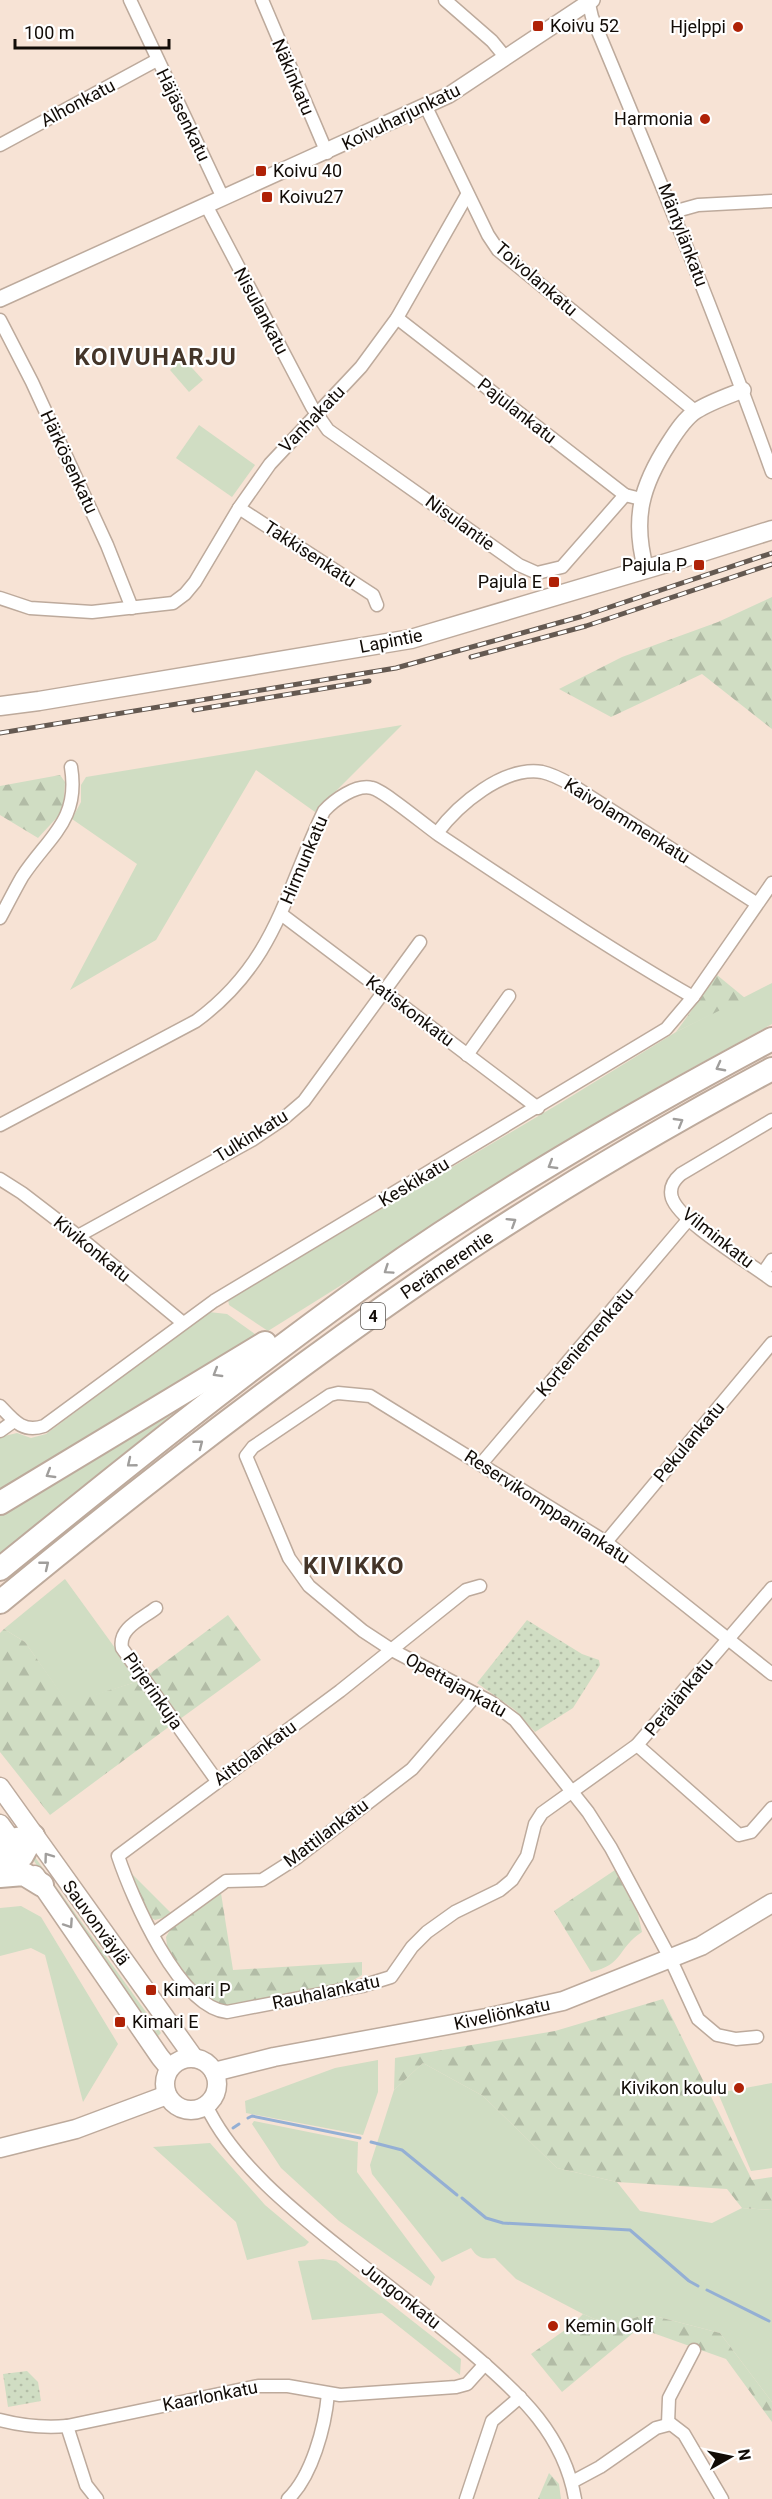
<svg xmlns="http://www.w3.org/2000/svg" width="772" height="2499" font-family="Roboto,sans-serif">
  <defs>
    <pattern id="forest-firs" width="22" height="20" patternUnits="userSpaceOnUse" patternTransform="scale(1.5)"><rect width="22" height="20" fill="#d0ddc3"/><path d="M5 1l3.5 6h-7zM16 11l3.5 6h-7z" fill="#b2bca6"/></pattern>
    <pattern id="park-dots" width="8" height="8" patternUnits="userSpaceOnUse" patternTransform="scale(1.5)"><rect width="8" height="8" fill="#d0ddc3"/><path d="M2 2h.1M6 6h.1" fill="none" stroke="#b2bca6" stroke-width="1.8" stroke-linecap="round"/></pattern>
  </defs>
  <rect width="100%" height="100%" fill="#f7e3d5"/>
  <g fill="#d0ddc3">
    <path d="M183,358l20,22 -14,12 -19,-22z"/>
    <path d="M199,425l56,40 -23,32 -56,-39z"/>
    <path d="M402,725l-87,87 -59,-42 -100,170 -86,50 67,-126 -65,-45 9,-17v-17l5,-8z"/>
    <path d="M772,983v41l-111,61 -393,246 -39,-26 -1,-5 334,-198 114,-70z"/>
    <path d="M209,1312l18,2 32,23 -259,155v-55l17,-4 14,5 15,-4z"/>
    <path d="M190,1400l-190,153v-42z"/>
    <path d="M65,1579l74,102 -71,23 -43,-62 -21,-13z"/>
    <path d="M32,1853l129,180 -4,4 -36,-46 -91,-136z"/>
    <path d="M21,1906l20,11 77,127 -35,58 -38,-147 -14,-7 -31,8v-48z"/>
    <path d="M378,2060v32l-15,43 -117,-22 -1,-12 90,-33z"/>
    <path d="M423,2063l60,33 74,72 60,14 23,29 72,12 30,-15 30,2v192l-52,-69 -69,-18 -11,1 -29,10 -28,-12 -67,-35 -21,-21c-12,1 -17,1 -24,-10l-29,14 -70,-88 -2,-9 24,-75z"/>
    <path d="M772,2083v85l-21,3 -33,-78z"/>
    <path d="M254,2121l104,21 -1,30 78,105 -4,9 -92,-65 -58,-53 -29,-44z"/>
    <path d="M210,2143l55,62 44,37 -4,4 -58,14 -11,-38 -83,-75z"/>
    <path d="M323,2259l13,2 125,98 -1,16 -78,-62 -70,7 -14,-59z"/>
  </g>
  <g fill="url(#forest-firs)">
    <path d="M772,597v132l-70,-55 -91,43 -52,-28 63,-32 96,-35z"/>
    <path d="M60,775l5,7 -2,29 -25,27 -38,-23v-29z"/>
    <path d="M717,975l28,23 -69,34z"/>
    <path d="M228,1615l33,45 -81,59 -32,-44z"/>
    <path d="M4,1629l21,13 43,61 71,-22 31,45 -120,89 -50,-63v-119z"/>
    <path d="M615,1870l23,44 4,18c-25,16 -17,32 -51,40l-37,-61z"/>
    <path d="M131,1873l42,42 -18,5 -7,-4z"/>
    <path d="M221,1893l12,77 129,-8v13l-12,7 -122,25 -25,-10 -30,-40 -6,-11 -1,-9 4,-7 10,-8z"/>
    <path d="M663,1999l89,181 20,-3v33l-30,-2 -15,-19 -110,-7 -60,-14 -74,-72 -60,-33 -29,27 1,-32 160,-27z"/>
    <path d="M583,2314l28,12 29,-10 11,-1 69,18 52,69v20l-46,-63 -87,-31 -77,64 -31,-38 41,-29z"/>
    <path d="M549,2473l10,11 2,15h-23z"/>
  </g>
  <g fill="url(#park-dots)">
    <path d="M527,1620l55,34 17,6 1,5 -27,43 -38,24 -20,-22 -38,-27z"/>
    <path d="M27,2371l11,11 3,19 -33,6 -5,-33z"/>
  </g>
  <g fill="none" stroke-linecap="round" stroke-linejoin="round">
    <g stroke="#94afd4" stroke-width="3">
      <path d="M248,2118l4,-2 108,22"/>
      <path d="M233,2128l6,-4"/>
      <path d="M371,2142l31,8 55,45"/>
      <path d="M462,2198l24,20 17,5 127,7 59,51 9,5"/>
      <path d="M707,2290l62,31"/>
    </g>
    <defs>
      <g id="minor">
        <path d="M130,0l93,198"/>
        <path d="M262,0l65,153"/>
        <path d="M445,0l47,41 14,17"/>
        <path d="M588,0l4,17c63,151 125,301 180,455"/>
        <path d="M426,107l62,128 10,15 197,161"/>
        <path d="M0,145l157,-85"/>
        <path d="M206,205l106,202 16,23 191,135 18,8 25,-6 63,-72"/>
        <path d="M673,212l25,-7 74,-4"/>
        <path d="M397,318l228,177 16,4"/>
        <path d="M0,320l32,62 75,163 25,63"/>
        <path d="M239,508l134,87 4,10"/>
        <path d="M0,598l30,10 62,4 81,-9 12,-9 10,-12 44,-74 31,-44 91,-97 36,-49 70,-123"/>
        <path d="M437,833c21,-28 66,-67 105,-61 10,2 21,8 30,13l184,118"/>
        <path d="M281,914l257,194"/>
        <path d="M0,918c7,-13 14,-27 22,-41 26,-40 58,-56 49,-110"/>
        <path d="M467,1055l42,-59"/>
        <path d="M772,1120l-91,54c-8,7 -12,14 -9,24 8,24 78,65 100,82"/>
        <path d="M0,1125l196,-104c80,-59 88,-127 128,-210 10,-11 32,-27 48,-23 11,2 54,38 67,47 83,55 167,112 254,162"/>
        <path d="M0,1179l22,14 56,43 104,86"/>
        <path d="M78,1236l174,-96 31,-21 21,-18 116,-159"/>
        <path d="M763,1273l9,-13"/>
        <path d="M0,1406c14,15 23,27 44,20l170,-125 452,-272 27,-32 79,-114"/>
        <path d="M0,1431l14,-10"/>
        <path d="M481,1464l207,-244"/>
        <path d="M606,1542l166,-199"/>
        <path d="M480,1586l-14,4 -126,101 -222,165c14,42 61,151 109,156l135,-26 29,-9 21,-30 15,-15 28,-20 45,-22 12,-10 15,-24 8,-32 7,-11 95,-68 135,-157"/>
        <path d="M156,1608c-14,11 -38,20 -34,40l95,133"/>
        <path d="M637,1745l102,90 12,-3 21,-24"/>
        <path d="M153,1934l73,-53 36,-1 33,-21 117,-90 65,-75"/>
        <path d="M757,2037l-21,2 -19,-4 -19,-16 -28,-61 -59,-110 -23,-36 -73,-92 -24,-18 -99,-52 -29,-19 -54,-45 -20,-28 -43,-102 7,-9 77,-52 8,-2 32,3 236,146 166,132"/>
        <path d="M206,2105c28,60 93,110 143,150 42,33 84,65 124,99 48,41 91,81 102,145"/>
        <path d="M0,2420c23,6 43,8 67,6l191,-40h30l52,9 116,-8 11,-3 18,-20"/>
        <path d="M668,2424l1,-26 25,-48"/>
        <path d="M67,2426l19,59 11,14"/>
        <path d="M572,2482l28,-15 56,-39 15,-4 13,10 38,65"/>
        <path d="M288,2499c24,-23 37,-72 40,-105"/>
        <path d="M466,2499l26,-78 28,-24"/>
      </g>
      <g id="tertiary">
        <path d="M0,299l449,-204 143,-95"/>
        <path d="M646,570c-14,-51 -5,-84 23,-127 7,-11 16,-25 27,-32 14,-9 32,-15 47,-21"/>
      </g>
      <g id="secondary">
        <path d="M0,706l39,-5 372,-62 269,-80 92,-29"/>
        <path d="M0,1787l194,271"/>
        <path d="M0,1824l18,25"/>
        <path d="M35,1875l125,182 9,11"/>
        <circle cx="191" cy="2084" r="26"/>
        <path d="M214,2072l60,-15 212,-39 77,-17 138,-55 71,-43"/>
        <path d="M0,2148l76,-19 91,-34"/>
      </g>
      <g id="motorway">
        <path d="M0,1503l265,-160"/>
        <path d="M0,1569c117,-95 235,-190 357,-278 131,-94 273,-176 415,-252"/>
        <path d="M0,1602c154,-127 313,-250 479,-360 95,-62 194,-120 293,-173"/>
        <path d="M0,1848l11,-8 22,-4"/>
        <path d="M0,1870l22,-14 11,-20"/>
        <path d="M0,1876l24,-2 18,11"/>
      </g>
    </defs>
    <use href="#minor" stroke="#bdaa9c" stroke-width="15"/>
    <use href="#tertiary" stroke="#bdaa9c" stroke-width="18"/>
    <use href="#secondary" stroke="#bdaa9c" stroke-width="21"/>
    <use href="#motorway" stroke="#bdaa9c" stroke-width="26"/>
    <use href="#minor" stroke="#fff" stroke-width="12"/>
    <use href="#tertiary" stroke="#fff" stroke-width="15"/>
    <use href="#secondary" stroke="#fff" stroke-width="18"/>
    <use href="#motorway" stroke="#fff" stroke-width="22"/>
    <defs>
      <g id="rail">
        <path d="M471,657l115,-31 186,-62"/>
        <path d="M194,710l175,-29"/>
        <path d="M0,733l396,-65 187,-52 189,-63"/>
      </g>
    </defs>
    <use href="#rail" stroke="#645951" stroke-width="5"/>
    <use href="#rail" stroke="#fff" stroke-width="3" stroke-dasharray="9" stroke-linecap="butt"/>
  </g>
  <defs><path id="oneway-chevron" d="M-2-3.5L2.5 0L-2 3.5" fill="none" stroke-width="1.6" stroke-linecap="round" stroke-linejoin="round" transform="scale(1.5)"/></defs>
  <g stroke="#a09e9c">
    <use href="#oneway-chevron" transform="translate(720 1067) rotate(152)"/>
    <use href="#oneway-chevron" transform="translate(679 1122) rotate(-30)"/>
    <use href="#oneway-chevron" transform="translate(552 1165) rotate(149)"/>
    <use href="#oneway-chevron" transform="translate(512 1222) rotate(-32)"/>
    <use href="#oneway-chevron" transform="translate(388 1270) rotate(146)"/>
    <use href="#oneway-chevron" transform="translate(217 1373) rotate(149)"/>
    <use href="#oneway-chevron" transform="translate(199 1444) rotate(-38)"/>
    <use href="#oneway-chevron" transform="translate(131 1463) rotate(141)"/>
    <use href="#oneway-chevron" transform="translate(50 1474) rotate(149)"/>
    <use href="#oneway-chevron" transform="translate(45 1565) rotate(-39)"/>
    <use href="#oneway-chevron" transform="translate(48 1857) rotate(-126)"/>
    <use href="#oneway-chevron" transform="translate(69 1924) rotate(56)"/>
  </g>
  <g fill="#af2207" stroke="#fff" stroke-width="2">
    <rect x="532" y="20" width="12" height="12" rx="3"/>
    <circle cx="738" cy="27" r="6"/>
    <circle cx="705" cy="119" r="6"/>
    <rect x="255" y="165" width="12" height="12" rx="3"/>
    <rect x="261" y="191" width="12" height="12" rx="3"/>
    <rect x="693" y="559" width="12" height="12" rx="3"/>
    <rect x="548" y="576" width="12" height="12" rx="3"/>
    <rect x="145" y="1984" width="12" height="12" rx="3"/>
    <rect x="114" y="2016" width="12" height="12" rx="3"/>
    <circle cx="739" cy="2088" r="6"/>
    <circle cx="553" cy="2326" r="6"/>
  </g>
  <g text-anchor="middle" stroke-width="4.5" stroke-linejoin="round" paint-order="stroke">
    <rect fill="#fff" stroke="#595551" stroke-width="1.5" x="361" y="1303" width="24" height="26" rx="4.5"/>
    <g font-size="16" font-weight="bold" fill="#120c07">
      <text x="373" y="1322">4</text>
    </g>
    <g font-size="18" fill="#120c07" stroke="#fff" text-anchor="start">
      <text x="550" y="32">Koivu 52</text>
      <text x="726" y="33" text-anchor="end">Hjelppi</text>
      <text x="693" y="125" text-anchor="end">Harmonia</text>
      <text x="273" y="177">Koivu 40</text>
      <text x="279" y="203">Koivu27</text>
      <text x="687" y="571" text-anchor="end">Pajula P</text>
      <text x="542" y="588" text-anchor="end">Pajula E</text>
      <text x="163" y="1996">Kimari P</text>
      <text x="132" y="2028">Kimari E</text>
      <text x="727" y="2094" text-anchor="end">Kivikon koulu</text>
      <text x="565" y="2332">Kemin Golf</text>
    </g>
    <g font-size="18" fill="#120c07" stroke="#fff">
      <text transform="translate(293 77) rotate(67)" y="6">Näkinkatu</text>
      <text transform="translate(78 103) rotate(-28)" y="6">Alhonkatu</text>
      <text transform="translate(183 115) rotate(64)" y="6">Häjäsenkatu</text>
      <text transform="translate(401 117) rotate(-26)" y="6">Koivuharjunkatu</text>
      <text transform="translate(683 235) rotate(69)" y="6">Mäntylänkatu</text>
      <text transform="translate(536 279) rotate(41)" y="6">Toivolankatu</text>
      <text transform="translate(261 311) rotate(62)" y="6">Nisulankatu</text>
      <text transform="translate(517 411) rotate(38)" y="6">Pajulankatu</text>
      <text transform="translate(312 419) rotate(-46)" y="6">Vanhakatu</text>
      <text transform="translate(69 462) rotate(65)" y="6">Härkösenkatu</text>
      <text transform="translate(460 523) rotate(36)" y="6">Nisulantie</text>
      <text transform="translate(310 554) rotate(33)" y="6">Takkisenkatu</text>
      <text transform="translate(391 641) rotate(-11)" y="6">Lapintie</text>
      <text transform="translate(627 821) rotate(32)" y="6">Kaivolammenkatu</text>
      <text transform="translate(304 860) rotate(-67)" y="6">Hirmunkatu</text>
      <text transform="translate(410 1011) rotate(37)" y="6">Katiskonkatu</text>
      <text transform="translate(251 1136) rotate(-32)" y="6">Tulkinkatu</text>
      <text transform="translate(414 1182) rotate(-31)" y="6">Keskikatu</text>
      <text transform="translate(718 1238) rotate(38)" y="6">Vilminkatu</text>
      <text transform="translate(92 1249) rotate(39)" y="6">Kivikonkatu</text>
      <text transform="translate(447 1265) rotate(-34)" y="6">Perämerentie</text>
      <text transform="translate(585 1342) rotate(-49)" y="6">Korteniemenkatu</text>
      <text transform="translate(689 1442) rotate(-50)" y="6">Pekulankatu</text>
      <text transform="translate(547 1507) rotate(33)" y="6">Reservikomppaniankatu</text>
      <text transform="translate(456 1685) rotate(29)" y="6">Opettajankatu</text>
      <text transform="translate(153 1691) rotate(55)" y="6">Pirjerinkuja</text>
      <text transform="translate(679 1697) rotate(-50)" y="6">Perälänkatu</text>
      <text transform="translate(255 1753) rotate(-36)" y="6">Aittolankatu</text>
      <text transform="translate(326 1833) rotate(-37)" y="6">Mattilankatu</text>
      <text transform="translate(96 1923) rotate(54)" y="6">Sauvonväylä</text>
      <text transform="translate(326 1992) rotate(-12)" y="6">Rauhalankatu</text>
      <text transform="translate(502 2014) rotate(-12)" y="6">Kiveliönkatu</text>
      <text transform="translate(401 2296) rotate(38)" y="6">Jungonkatu</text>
      <text transform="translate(210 2396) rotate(-11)" y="6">Kaarlonkatu</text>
    </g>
    <g font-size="24" font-weight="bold" letter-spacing="1.5" fill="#443529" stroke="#fff">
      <text x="156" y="365">KOIVUHARJU</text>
      <text x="354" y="1574">KIVIKKO</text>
    </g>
  </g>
  <g transform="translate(730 2457) rotate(81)" stroke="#ffffff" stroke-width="4.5" paint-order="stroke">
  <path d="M0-4.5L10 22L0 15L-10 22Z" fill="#120c07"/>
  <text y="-9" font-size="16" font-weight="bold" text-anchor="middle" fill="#120c07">N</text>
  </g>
  <path d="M15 39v9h154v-9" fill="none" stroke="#120c07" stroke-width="3"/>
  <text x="24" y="39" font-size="18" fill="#120c07" stroke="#ffffff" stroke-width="4.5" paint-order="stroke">100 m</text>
</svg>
